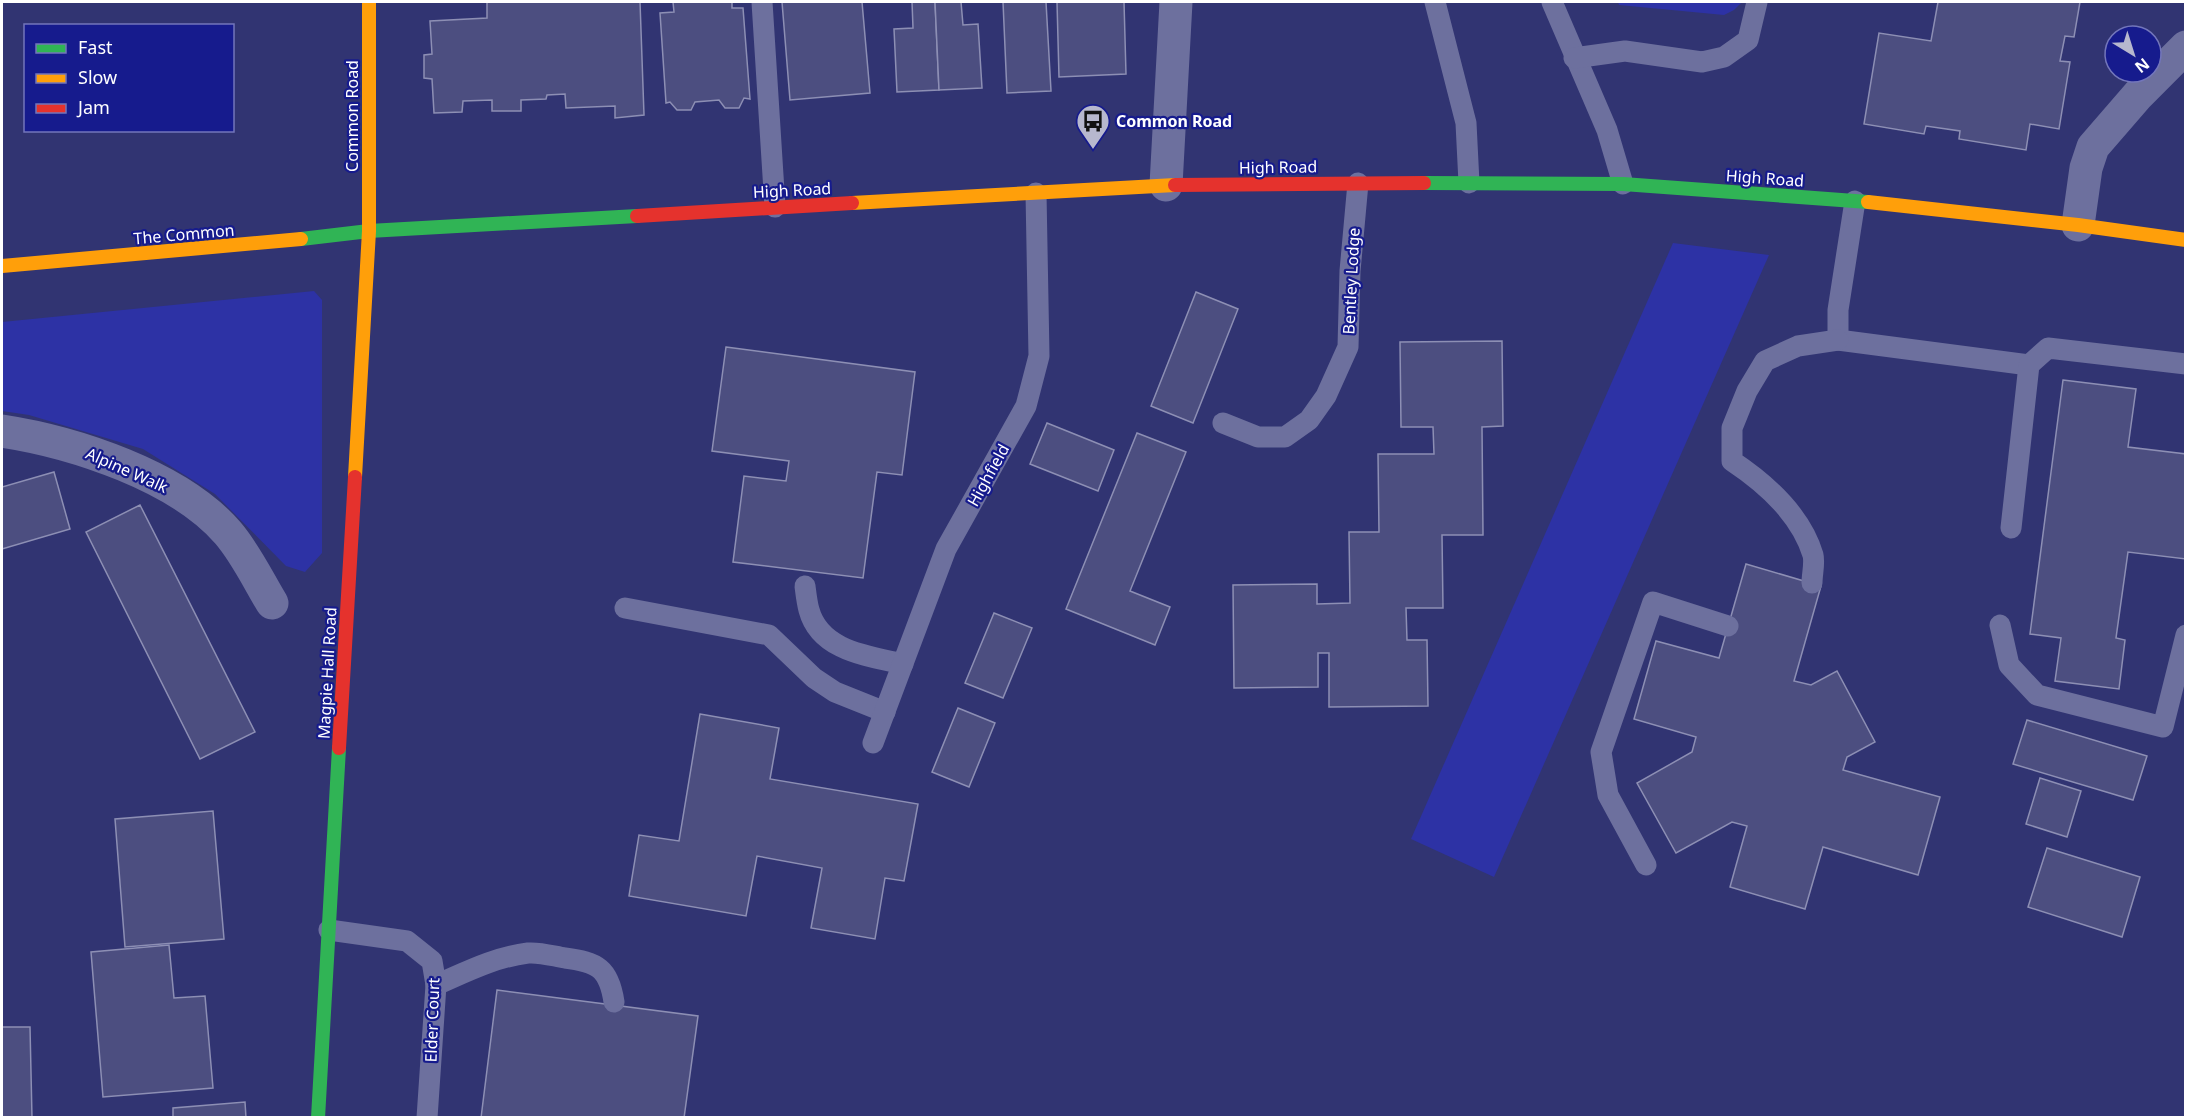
<svg xmlns="http://www.w3.org/2000/svg" width="2187" height="1119" font-family="'Noto Sans',sans-serif">
  <rect width="100%" height="100%" fill="#313472"/>
  <g fill="#2d32a5">
    <path d="M1618,2h124l-8,8 -10,5 -105,-10z"/>
    <path d="M1673,243l96,12 -275,622 -83,-38z"/>
    <path d="M314,291l8,9v253l-17,19 -19,-6 -71,-72 -72,-45 -114,-34 -27,-4v-89z"/>
  </g>
  <g fill="#4c4e80" stroke="#8d8fb4" stroke-width="1.5">
    <path d="M487,2h153l4,113 -29,3v-12l-49,2 -1,-14 -18,1 -1,4 -25,1v11h-29v-11l-29,1 -1,11 -28,1 -2,-34 -8,-1v-23l8,-1 -2,-33 57,-3z"/>
    <path d="M673,2h59v6h11l7,91 -6,-1 -5,10h-14l-6,-8 -24,2 -4,8h-14l-7,-8 -4,1 -6,-90 14,-1z"/>
    <path d="M782,2h80l8,91 -80,7z"/>
    <path d="M912,2h23l4,88 -42,2 -3,-63 19,-1z"/>
    <path d="M935,2h26l2,23 15,-1 4,64 -43,2z"/>
    <path d="M1003,2h43l5,89 -44,2z"/>
    <path d="M1057,2h67l2,72 -67,3z"/>
    <path d="M1938,2h142l-6,35 -9,-1 -5,25 10,1 -11,67 -29,-5 -4,26 -67,-11 1,-8 -34,-5 -2,8 -60,-10 15,-91 52,8z"/>
    <path d="M1196,292l42,17 -45,114 -42,-17z"/>
    <path d="M1502,341l1,85 -21,1 1,108h-41l1,73h-37l1,32h20l1,66 -99,1v-54h-11v34l-84,1 -1,-103 84,-1v20l33,-1 -1,-71h30l-1,-78h56l-1,-27h-32l-1,-85z"/>
    <path d="M726,347l189,25 -13,103 -25,-3 -14,106 -130,-16 11,-86 42,5 3,-20 -77,-10z"/>
    <path d="M2063,380l73,9 -8,58 58,7v105l-58,-7 -12,86 9,2 -6,49 -64,-8 6,-43 -31,-4z"/>
    <path d="M1047,423l67,27 -16,41 -68,-27z"/>
    <path d="M1137,433l49,19 -56,139 40,16 -15,38 -89,-36z"/>
    <path d="M54,472l16,57 -68,20v-62z"/>
    <path d="M140,505l115,227 -55,27 -114,-227z"/>
    <path d="M1746,564l75,22 -27,95 17,4 26,-14 38,71 -28,15 -4,13 97,27 -22,78 -95,-28 -18,62 -75,-22 17,-61 -15,-4 -56,31 -39,-70 55,-31 4,-15 -62,-18 22,-78 63,17z"/>
    <path d="M994,613l38,15 -29,70 -38,-15z"/>
    <path d="M958,708l37,15 -26,64 -37,-15z"/>
    <path d="M700,714l79,14 -9,51 148,25 -14,77 -19,-3 -10,61 -64,-11 11,-60 -65,-12 -11,60 -117,-20 10,-61 40,6z"/>
    <path d="M2027,720l120,36 -14,44 -120,-36z"/>
    <path d="M2040,778l41,13 -14,46 -41,-13z"/>
    <path d="M213,811l11,128 -99,8 -10,-128z"/>
    <path d="M2047,848l93,29 -18,60 -94,-30z"/>
    <path d="M169,945l5,53 31,-2 8,92 -110,9 -12,-145z"/>
    <path d="M497,990l201,26 -14,102h-203z"/>
    <path d="M2,1027h28l2,91h-30z"/>
    <path d="M245,1102l1,16h-73v-10z"/>
  </g>
  <g fill="none" stroke-linecap="round" stroke-linejoin="round">
    <g stroke="#6d709e" stroke-width="21">
      <path d="M762,2l13,205"/>
      <path d="M1435,2l31,121 3,60"/>
      <path d="M1552,2l55,128 16,54"/>
      <path d="M1574,58l51,-7 77,11 22,-5 24,-17 9,-38"/>
      <path d="M1855,201l-17,109v30l191,25"/>
      <path d="M1223,423l35,14h27l24,-17 17,-24 22,-49 2,-76 8,-88"/>
      <path d="M2011,528l18,-163 19,-17 138,16"/>
      <path d="M1812,583c0,-9 3,-20 1,-28 -12,-40 -48,-72 -81,-94v-33l15,-37 18,-30 33,-15 40,-6"/>
      <path d="M805,586c1,8 2,17 4,24 11,41 59,46 94,54"/>
      <path d="M625,608l144,27 45,43 21,14 50,20"/>
      <path d="M2000,625l9,40 28,30 126,32 23,-92"/>
      <path d="M873,743l73,-194 80,-143 13,-50 -3,-163"/>
      <path d="M1646,865l-38,-70 -7,-43 52,-150 75,24"/>
      <path d="M329,930l78,11 25,20 4,24 -9,133"/>
      <path d="M436,985c30,-13 59,-28 92,-32 12,-1 25,3 37,5 32,4 44,10 49,44"/>
    </g>
    <g stroke="#6d709e" stroke-width="33">
      <path d="M1166,185l10,-183"/>
      <path d="M2078,225l8,-57 7,-21 45,-52 48,-48"/>
      <path d="M2,431c72,11 177,45 226,102 18,21 30,47 44,70"/>
    </g>
    <g stroke="#30b455" stroke-width="14">
      <path d="M1424,183l199,1 245,18"/>
      <path d="M301,239l68,-8 268,-15"/>
      <path d="M318,1118l21,-370"/>
    </g>
    <g stroke="#ff9f0a" stroke-width="14">
      <path d="M1868,202l210,23 108,15"/>
      <path d="M852,203l323,-18"/>
      <path d="M2,266l299,-27"/>
      <path d="M355,477l14,-246v-229"/>
    </g>
    <g stroke="#e5322d" stroke-width="14">
      <path d="M1175,185l249,-2"/>
      <path d="M637,216l215,-13"/>
      <path d="M339,748l16,-271"/>
    </g>
  </g>
  <defs>
    <symbol id="bus-pin" viewBox="-11 -11 22 30"><path d="M0 17L-7.5 6A9.5 9.5 0 1 1 7.5 6Z" fill="#b7b8ce" stroke="#161b8d"/><path d="M-5-6H5V4H4V6H2V4H-2V6H-4V4H-5ZM-3.5-4V0h7V-4ZM-3.5 1.2v1.5H-2V1.2ZM2 1.2v1.5H3.5V1.2Z" fill="#111"/></symbol>
  </defs>
  <g fill-rule="evenodd">
    <use href="#bus-pin" x="1074" y="102" width="38" height="52"/>
  </g>
  <g text-anchor="middle" stroke-width="4.5" stroke-linejoin="round" paint-order="stroke">
    <g font-size="16" fill="#fff" stroke="#161b8d">
      <text transform="translate(352 116) rotate(-90)" y="6">Common Road</text>
      <text transform="translate(1278 167) rotate(-1)" y="6">High Road</text>
      <text transform="translate(1765 178) rotate(4)" y="6">High Road</text>
      <text transform="translate(792 190) rotate(-3)" y="6">High Road</text>
      <text transform="translate(184 234) rotate(-5)" y="6">The Common</text>
      <text transform="translate(1351 281) rotate(-87)" y="6">Bentley Lodge</text>
      <text transform="translate(127 470) rotate(24)" y="6">Alpine Walk</text>
      <text transform="translate(988 475) rotate(-61)" y="6">Highfield</text>
      <text transform="translate(327 673) rotate(-87)" y="6">Magpie Hall Road</text>
      <text transform="translate(432 1020) rotate(-88)" y="6">Elder Court</text>
    </g>
    <g font-size="16" font-weight="bold" fill="#fff" stroke="#161b8d" text-anchor="start">
      <text x="1116" y="127">Common Road</text>
    </g>
  </g>
  <rect width="2187" height="1119" fill="none" stroke="#ffffff" stroke-width="6"/>
  <rect x="24" y="24" width="210" height="108" fill="#161b8d" stroke="#7376bb" stroke-width="1.5"/>
  <rect x="36" y="44" width="30" height="9" fill="#30b455" stroke="#7376bb" stroke-width="1.5"/>
  <text x="78" y="54" font-size="18" fill="#ffffff">Fast</text>
  <rect x="36" y="74" width="30" height="9" fill="#ff9f0a" stroke="#7376bb" stroke-width="1.5"/>
  <text x="78" y="84" font-size="18" fill="#ffffff">Slow</text>
  <rect x="36" y="104" width="30" height="9" fill="#e5322d" stroke="#7376bb" stroke-width="1.5"/>
  <text x="78" y="114" font-size="18" fill="#ffffff">Jam</text>
  <g transform="translate(2133 54) rotate(142)"><circle r="28" fill="#161b8d" stroke="#7376bb" stroke-width="1.5"/>
  <path d="M0-4.5L10 22L0 15L-10 22Z" fill="#b7b8ce"/>
  <text y="-9" font-size="16" font-weight="bold" text-anchor="middle" fill="#ffffff">N</text>
  </g>
</svg>
